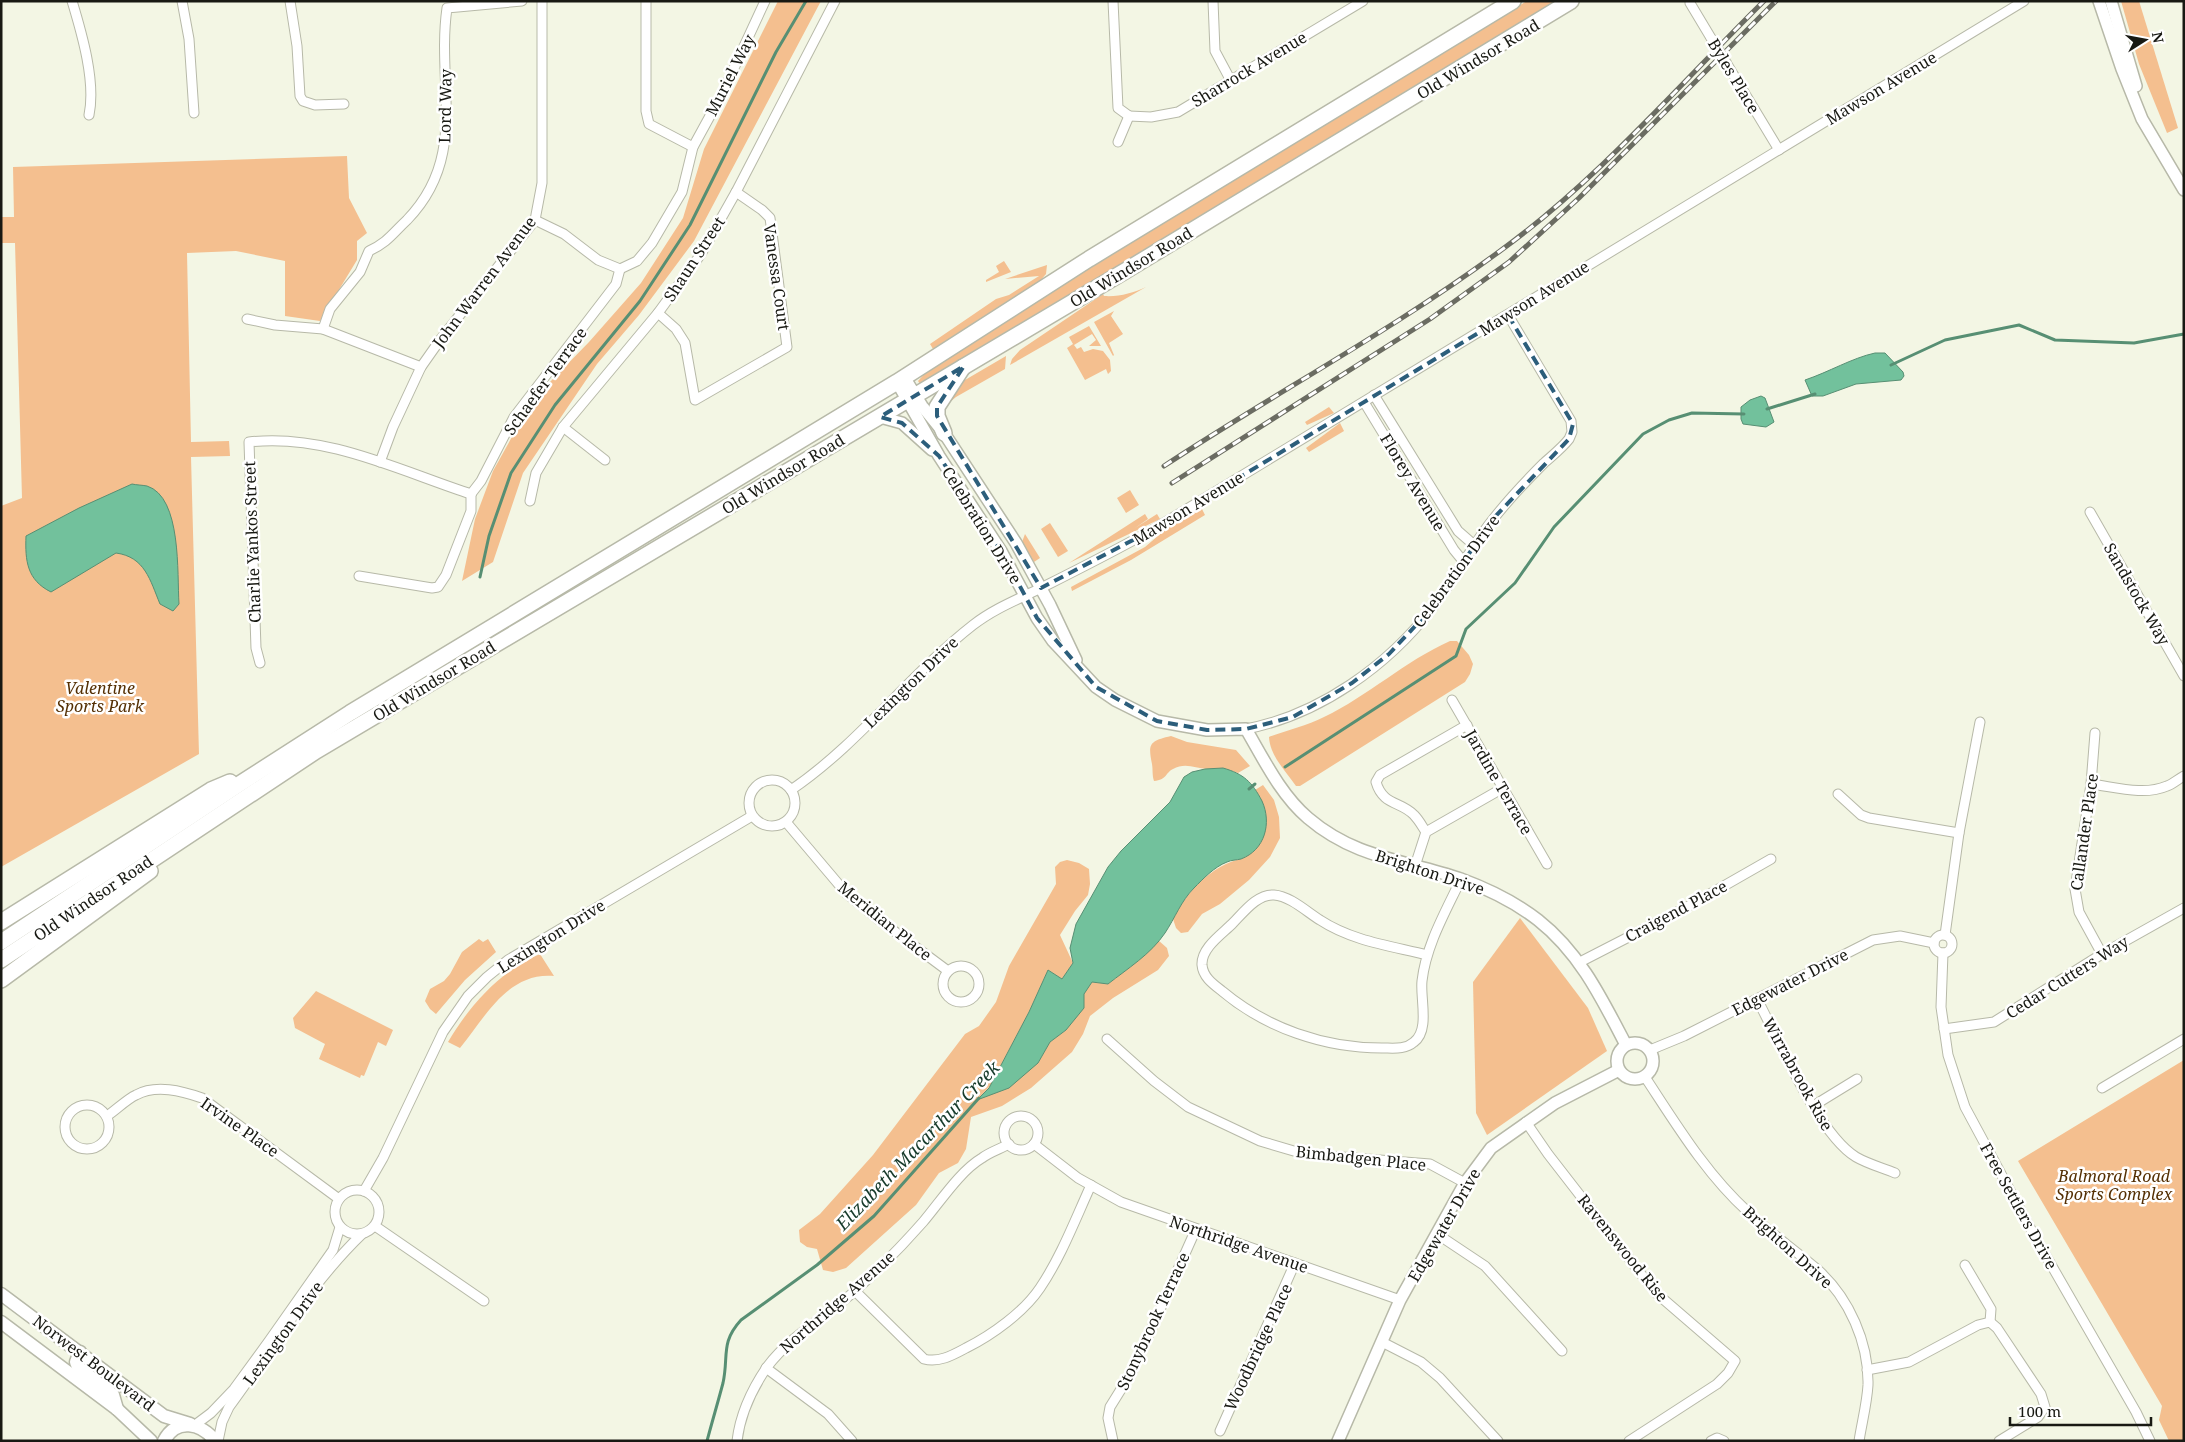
<svg xmlns="http://www.w3.org/2000/svg" width="2185" height="1442" font-family="'Noto Serif',serif">
  <rect width="100%" height="100%" fill="#f3f6e4"/>
  <g fill="#f4bf8f">
    <path d="M778,1h43l-127,240 -55,74 -42,49 -74,109 -30,89 -31,19 13,-62 18,-48 25,-45 32,-44 39,-40 52,-59 42,-65 21,-69z"/>
    <path d="M1527,1h29l-390,237 -246,146 -2,-3 12,-13 201,-127z"/>
    <path d="M2121,1h18l39,127 -11,5 -28,-69z"/>
    <path d="M347,156l2,42 18,35 -10,8v19l-37,61 -35,-5v-55l-49,-10 -49,2 4,189 38,-1 1,15 -39,1 8,297 -198,113v-361l21,-8 -7,-255h-14v-26h13l-1,-50z"/>
    <path d="M1004,261l7,11 -25,10v-2l13,-8 -3,-6z"/>
    <path d="M1047,265l-1,9 -6,7 -107,68 -3,-5 66,-45 13,-4 30,-19 -34,3z"/>
    <path d="M1146,287l-136,78 2,-6 8,-9 83,-56 1,2c15,1 29,-3 42,-9z"/>
    <path d="M1114,311l-3,5 12,18 -14,9 5,12 -1,1 -19,-34z"/>
    <path d="M1089,326l12,20h-12l7,-6 -4,-6 -18,11 3,4 4,-2 3,5 9,-3 10,2 7,9 1,11 -3,3 -2,-5 -21,11 -18,-32 6,-4 -4,-7z"/>
    <path d="M1006,356l-1,13 -49,28 -12,10 13,-20 8,-7z"/>
    <path d="M1329,407l5,6 -27,12 -2,-3z"/>
    <path d="M1340,423l4,8 -35,21 -3,-4z"/>
    <path d="M1130,490l9,15 -13,8 -9,-15z"/>
    <path d="M1201,507l4,8 -74,45 -59,31 -1,-4 74,-40 21,-18z"/>
    <path d="M1145,514l3,5 -13,9 22,-14 3,5 -91,44z"/>
    <path d="M1050,523l18,28 -10,6 -17,-28z"/>
    <path d="M1025,534l15,24 -6,4 -12,-20z"/>
    <path d="M1450,641h7l12,14 4,9 -3,10 -5,8 -165,104h-4c-11,-16 -26,-30 -27,-49 18,-7 38,-11 55,-20 44,-21 81,-56 126,-76z"/>
    <path d="M1171,736l16,6 49,8 14,16 -12,7c-11,-4 -20,-4 -31,-4 -12,-1 -22,-7 -34,0 -8,4 -6,11 -19,12 -2,-6 -1,-11 -2,-17 -4,-20 -3,-23 19,-28z"/>
    <path d="M1263,785l11,15 5,17 1,21 -10,19 -21,23 -29,24 -18,10 -14,18 -7,1 -5,-5 -3,-9c15,-29 38,-53 70,-61l18,-58 -6,-10z"/>
    <path d="M1067,860l12,3 10,6 1,15 -2,11 -13,16 -15,24 13,28 -11,16 -14,-9 -19,42 -39,74 -12,13 60,-36 12,-21 16,-12 18,-36 8,-12 16,2 33,-26 17,-18 9,8 2,8 -11,14 -45,28 -23,18 -7,18 -11,18 -41,36 -29,18 -31,11 -5,32 -8,14 -19,10 -23,32 -70,63 -13,4 -10,-2 -6,-21 -10,-2 -7,-5 -1,-12 21,-16 53,-59 92,-121 14,-8 17,-24 13,-36 47,-82 -1,-17 5,-5z"/>
    <path d="M1520,918l68,90 19,43 -120,84 -11,-22 -3,-131z"/>
    <path d="M479,939l4,3 5,-3 8,13 -31,28 -29,34 -6,-5 -5,-8 5,-12 14,-8 6,-7 12,-22z"/>
    <path d="M540,954l14,22c-46,-4 -68,40 -94,72l-12,-6c21,-36 53,-72 92,-88z"/>
    <path d="M316,991l77,39 -7,16 -8,-4 -14,34 -3,-1 -1,3 -41,-19 6,-15 -30,-16 -2,-10z"/>
    <path d="M2184,1060v381h-15l-10,-21 3,-14 -144,-245z"/>
  </g>
  <g fill="#72c19c" stroke="#578f73">
    <path d="M1875,353h10l18,19 1,4 -3,4 -45,4 -33,12h-11l-7,-16c24,-8 47,-22 70,-27z"/>
    <path d="M1761,396l4,2 9,24 -8,5 -23,-3 -2,-5v-12l9,-7z"/>
    <path d="M132,484c4,1 10,1 15,2 35,11 30,88 32,118l-6,7 -13,-7c-10,-24 -15,-47 -44,-51l-65,39c-24,-12 -26,-31 -25,-56l53,-28z"/>
    <path d="M1223,768c21,6 29,14 39,33 10,22 3,49 -21,58 -4,1 -10,1 -14,3 -13,5 -24,17 -33,26 -13,13 -19,30 -29,45 -14,21 -38,36 -57,51l-16,-2 -8,12v14l-18,22 -16,12 -12,21 -29,25 -32,12 12,-12 40,-76 19,-42 14,9 11,-16 -3,-15 6,-24 32,-57 13,-16 49,-49 14,-25 8,-5 13,-3z"/>
  </g>
  <g fill="none" stroke-linecap="round" stroke-linejoin="round">
    <g stroke="#578f73" stroke-width="3">
      <path d="M1891,365l54,-25 74,-15 36,15 79,3 50,-9"/>
      <path d="M1767,409l48,-15"/>
      <path d="M480,577l9,-41 22,-63 44,-68 85,-104 50,-76 86,-173 30,-51"/>
      <path d="M1285,767l171,-111 10,-27 49,-46 39,-56 89,-93 26,-14 23,-7 52,1"/>
      <path d="M1249,789l6,-5"/>
      <path d="M707,1441c5,-19 11,-39 16,-58 6,-27 -3,-40 18,-63l76,-55 57,-49 105,-118"/>
    </g>
    <defs>
      <g id="street">
        <path d="M72,1c10,33 24,81 17,114"/>
        <path d="M182,1l7,38 5,74"/>
        <path d="M290,1l7,45 3,50 3,5 12,4 29,-1"/>
        <path d="M646,1v110l3,13 44,23"/>
        <path d="M1113,1l5,107 11,8"/>
        <path d="M1213,1l2,50 15,28"/>
        <path d="M1690,3l21,35"/>
        <path d="M1727,64l52,86"/>
        <path d="M1129,116l22,1 27,-5 185,-111"/>
        <path d="M1118,142l11,-26"/>
        <path d="M535,220l29,14 34,26 22,9"/>
        <path d="M620,269l17,-8 15,-18 30,-51 11,-45 29,-53 43,-93"/>
        <path d="M658,313l18,16 9,14 10,57 92,-53 -17,-129 -8,-8 -26,-18"/>
        <path d="M247,319l28,6 48,4 98,38"/>
        <path d="M323,329l7,-20 30,-37 9,-21c19,-9 23,-17 38,-31 62,-64 29,-135 40,-212l75,-7"/>
        <path d="M1374,395l84,136 16,14"/>
        <path d="M1364,402l90,148 9,11"/>
        <path d="M563,427l42,33"/>
        <path d="M380,462l13,-35 28,-60 19,-27 95,-120 7,-37v-182"/>
        <path d="M471,494l10,-13 33,-64 102,-133 4,-15"/>
        <path d="M530,501l6,-28 27,-46 95,-114 43,-59 35,-62 99,-191"/>
        <path d="M2090,512l94,164"/>
        <path d="M359,576l73,12 6,-1 8,-12 25,-64v-17"/>
        <path d="M260,663l-4,-15 -7,-206c77,-9 151,29 222,52"/>
        <path d="M1452,700l95,164"/>
        <path d="M1246,729c73,-14 142,-63 187,-122 21,-27 37,-58 58,-85 16,-21 35,-41 53,-59 9,-8 18,-15 25,-24l3,-7 -1,-11 -63,-106"/>
        <path d="M2095,733l-4,51 -16,105 4,23 23,42"/>
        <circle cx="772" cy="803" r="23"/>
        <path d="M2091,784c24,3 53,12 76,2 6,-2 11,-7 17,-10"/>
        <path d="M791,790c68,-46 118,-115 182,-165 22,-17 46,-26 70,-38 38,-19 75,-38 111,-58l870,-528"/>
        <path d="M1838,794l23,21 8,3 90,15"/>
        <path d="M786,822l60,71 32,26 70,52"/>
        <path d="M1426,832c-4,-6 -7,-12 -12,-17 -13,-14 -31,-9 -38,-33l4,-7 87,-50"/>
        <path d="M1415,866l11,-34 77,-44"/>
        <circle cx="1943" cy="944" r="9"/>
        <path d="M1945,935l14,-102 21,-111"/>
        <path d="M1943,953l-2,54 7,48 17,52 69,128 102,177 14,29"/>
        <path d="M1427,955c-36,-9 -75,-14 -107,-35 -13,-8 -30,-24 -46,-25 -17,-1 -30,17 -42,29 -10,10 -31,24 -30,41 1,12 11,19 20,26 44,37 102,57 160,57 11,0 23,2 32,-6 16,-12 6,-44 8,-61 4,-36 24,-70 39,-102"/>
        <path d="M1580,962l107,-55 84,-48"/>
        <circle cx="961" cy="984" r="18"/>
        <path d="M1757,999c22,41 61,135 99,158 12,7 27,11 39,16"/>
        <path d="M1944,1029l50,-7 108,-68 82,-46"/>
        <path d="M1107,1039l47,42 34,26 72,34 44,13 126,10 35,19"/>
        <path d="M1650,1050l34,-14 189,-96 27,-4 34,7"/>
        <path d="M1645,1077c31,47 61,97 103,135 22,21 47,38 70,58 31,28 51,73 50,115 -1,18 -6,37 -9,56"/>
        <path d="M2102,1088l82,-49"/>
        <circle cx="87" cy="1127" r="22"/>
        <path d="M1813,1106l44,-27"/>
        <path d="M107,1116c9,-6 20,-17 29,-21 20,-11 46,-4 66,3l137,101"/>
        <circle cx="1021" cy="1133" r="17"/>
        <path d="M1526,1122l22,32 107,138 80,69 -7,12 -11,11 -88,57"/>
        <path d="M1034,1144l44,34 43,24 279,98"/>
        <circle cx="357" cy="1212" r="22"/>
        <path d="M364,1191l19,-33 60,-126 25,-36 19,-19 21,-17 244,-144"/>
        <path d="M375,1226l109,75"/>
        <path d="M1437,1234l48,32 77,85"/>
        <path d="M1965,1265l26,44 -1,13"/>
        <path d="M855,1291l69,68c15,4 29,-4 42,-11 26,-13 58,-36 74,-60 21,-31 35,-68 51,-103"/>
        <path d="M1382,1342l39,20 19,16 58,63"/>
        <path d="M766,1368l62,46 24,27"/>
        <path d="M1867,1370l42,-8 69,-37 12,-3 7,6 44,66 4,13 -7,10 -39,24"/>
        <path d="M195,1425l16,-12 23,-24 35,-48 64,-91 7,-23"/>
        <path d="M1220,1431l75,-168"/>
        <path d="M218,1441l4,-19 7,-15c43,-58 81,-123 133,-173"/>
        <path d="M737,1441c3,-26 15,-52 30,-74 24,-32 60,-51 89,-77 23,-21 46,-44 67,-68 17,-20 37,-51 59,-64 8,-6 18,-9 27,-14"/>
        <path d="M1113,1441l-5,-23 2,-11 23,-37 63,-141"/>
        <path d="M1711,1441l6,-3 7,3"/>
      </g>
      <g id="secondary">
        <path d="M2099,1l23,68 20,50 42,71"/>
        <path d="M2111,1l25,85"/>
        <path d="M904,377l18,29 22,27 72,110 34,62 26,55"/>
        <path d="M897,382l42,74 62,95 36,67 16,23 43,46 19,13 42,21 50,9 39,-1c18,31 35,66 62,89 48,41 98,42 153,61 27,10 54,23 77,41 42,33 64,79 88,125"/>
        <path d="M880,417l22,6 30,27"/>
        <circle cx="1635" cy="1061" r="18"/>
        <path d="M1338,1441l62,-141 65,-117 26,-35 64,-45 64,-33"/>
      </g>
      <g id="primary">
        <path d="M1,1294l163,122 26,8"/>
        <path d="M1,1322l116,87 34,32"/>
        <path d="M80,1352l-4,10 2,5 35,28 4,14"/>
        <path d="M164,1441c12,-24 38,-18 51,0"/>
      </g>
      <g id="highway">
        <path d="M944,433l-7,-17v-9l26,-40"/>
        <path d="M1,922l210,-132 19,-8"/>
        <path d="M1,942l240,-159 109,-70 547,-331 192,-123 424,-258"/>
        <path d="M1,960l315,-209 809,-480 446,-270"/>
        <path d="M1,980l149,-109"/>
      </g>
    </defs>
    <use href="#street" stroke="#b7b9a8" stroke-width="11"/>
    <use href="#secondary" stroke="#b7b9a8" stroke-width="14"/>
    <use href="#primary" stroke="#b7b9a8" stroke-width="15"/>
    <use href="#highway" stroke="#b7b9a8" stroke-width="18"/>
    <use href="#street" stroke="#fff" stroke-width="9"/>
    <use href="#secondary" stroke="#fff" stroke-width="11"/>
    <use href="#primary" stroke="#fff" stroke-width="12"/>
    <use href="#highway" stroke="#fff" stroke-width="15"/>
    <defs>
      <g id="rail">
        <path d="M1164,466c111,-73 229,-136 336,-215 98,-71 178,-165 264,-250"/>
        <path d="M1172,483l258,-164 79,-57 70,-64 197,-197"/>
      </g>
    </defs>
    <use href="#rail" stroke="#6b6c62" stroke-width="5"/>
    <use href="#rail" stroke="#fff" stroke-width="3" stroke-dasharray="9" stroke-linecap="butt"/>
    <defs>
      <path id="street-bridge" d="M1711,38l16,26"/>
    </defs>
    <use href="#street-bridge" stroke="#b7b9a8" stroke-width="11" stroke-linecap="butt"/>
    <use href="#street-bridge" stroke="#fff" stroke-width="9"/>
  </g>
  <path fill="none" stroke="#2c5e7b" stroke-width="4" stroke-dasharray="10 6" stroke-linejoin="round" d="M1508,315l65,109 -4,15 -78,82 -58,86 -44,47 -37,29 -59,34 -47,12 -39,1 -50,-9 -61,-34 -59,-69 -36,-67 -62,-95 -37,-33 -22,-6 84,-51 -27,41v9l104,172 113,-59z"/>
  <g text-anchor="middle" stroke-width="5" stroke-linejoin="round" paint-order="stroke">
    <g font-size="16" fill="#181913" stroke="#fff">
      <text transform="translate(1478 59) rotate(-31)" y="6">Old Windsor Road</text>
      <text transform="translate(1249 69) rotate(-31)" y="6">Sharrock Avenue</text>
      <text transform="translate(730 75) rotate(-63)" y="6">Muriel Way</text>
      <text transform="translate(1734 76) rotate(59)" y="6">Byles Place</text>
      <text transform="translate(1881 88) rotate(-31)" y="6">Mawson Avenue</text>
      <text transform="translate(445 106) rotate(-89)" y="6">Lord Way</text>
      <text transform="translate(694 259) rotate(-57)" y="6">Shaun Street</text>
      <text transform="translate(1131 267) rotate(-31)" y="6">Old Windsor Road</text>
      <text transform="translate(777 277) rotate(82)" y="6">Vanessa Court</text>
      <text transform="translate(484 282) rotate(-53)" y="6">John Warren Avenue</text>
      <text transform="translate(1534 298) rotate(-32)" y="6">Mawson Avenue</text>
      <text transform="translate(545 381) rotate(-54)" y="6">Schaefer Terrace</text>
      <text transform="translate(783 474) rotate(-31)" y="6">Old Windsor Road</text>
      <text transform="translate(1413 482) rotate(59)" y="6">Florey Avenue</text>
      <text transform="translate(1188 508) rotate(-31)" y="6">Mawson Avenue</text>
      <text transform="translate(982 525) rotate(58)" y="6">Celebration Drive</text>
      <text transform="translate(252 542) rotate(-92)" y="6">Charlie Yankos Street</text>
      <text transform="translate(1456 571) rotate(-54)" y="6">Celebration Drive</text>
      <text transform="translate(2137 594) rotate(60)" y="6">Sandstock Way</text>
      <text transform="translate(434 681) rotate(-31)" y="6">Old Windsor Road</text>
      <text transform="translate(911 682) rotate(-44)" y="6">Lexington Drive</text>
      <text transform="translate(1499 782) rotate(60)" y="6">Jardine Terrace</text>
      <text transform="translate(2084 832) rotate(-82)" y="6">Callander Place</text>
      <text transform="translate(1430 872) rotate(18)" y="6">Brighton Drive</text>
      <text transform="translate(93 898) rotate(-34)" y="6">Old Windsor Road</text>
      <text transform="translate(1676 911) rotate(-28)" y="6">Craigend Place</text>
      <text transform="translate(885 921) rotate(39)" y="6">Meridian Place</text>
      <text transform="translate(551 936) rotate(-32)" y="6">Lexington Drive</text>
      <text transform="translate(2067 977) rotate(-32)" y="6">Cedar Cutters Way</text>
      <text transform="translate(1790 982) rotate(-27)" y="6">Edgewater Drive</text>
      <text transform="translate(1798 1074) rotate(61)" y="6">Wirrabrook Rise</text>
      <text transform="translate(240 1127) rotate(35)" y="6">Irvine Place</text>
      <text transform="translate(1361 1158) rotate(6)" y="6">Bimbadgen Place</text>
      <text transform="translate(2019 1206) rotate(61)" y="6">Free Settlers Drive</text>
      <text transform="translate(1444 1225) rotate(-60)" y="6">Edgewater Drive</text>
      <text transform="translate(1239 1244) rotate(19)" y="6">Northridge Avenue</text>
      <text transform="translate(1788 1247) rotate(42)" y="6">Brighton Drive</text>
      <text transform="translate(1623 1248) rotate(51)" y="6">Ravenswood Rise</text>
      <text transform="translate(837 1302) rotate(-41)" y="6">Northridge Avenue</text>
      <text transform="translate(1153 1321) rotate(-65)" y="6">Stonybrook Terrace</text>
      <text transform="translate(283 1333) rotate(-54)" y="6">Lexington Drive</text>
      <text transform="translate(1258 1347) rotate(-65)" y="6">Woodbridge Place</text>
      <text transform="translate(94 1363) rotate(37)" y="6">Norwest Boulevard</text>
    </g>
    <g font-size="16" font-style="italic" fill="#542f03" stroke="#fff">
      <text x="100" y="694">Valentine<tspan x="100" dy="18">Sports Park</tspan></text>
      <text x="2114" y="1182">Balmoral Road<tspan x="2114" dy="18">Sports Complex</tspan></text>
    </g>
    <g font-size="18" font-style="italic" fill="#163a2a" stroke="#fff">
      <text transform="translate(918 1146) rotate(-46)" y="6">Elizabeth Macarthur Creek</text>
    </g>
  </g>
  <rect width="2185" height="1442" fill="none" stroke="#181913" stroke-width="5"/>
  <g transform="translate(2145 40) rotate(79)" stroke="#ffffff" stroke-width="4" paint-order="stroke">
  <path d="M0-4L9 19L0 12L-9 19Z" fill="#181913"/>
  <text y="-8" font-size="14" font-weight="bold" text-anchor="middle" fill="#181913">N</text>
  </g>
  <path d="M2010 1417v8h141v-8" fill="none" stroke="#181913" stroke-width="2.5"/>
  <text x="2018" y="1417" font-size="15" fill="#181913" stroke="#ffffff" stroke-width="4" paint-order="stroke">100 m</text>
</svg>
